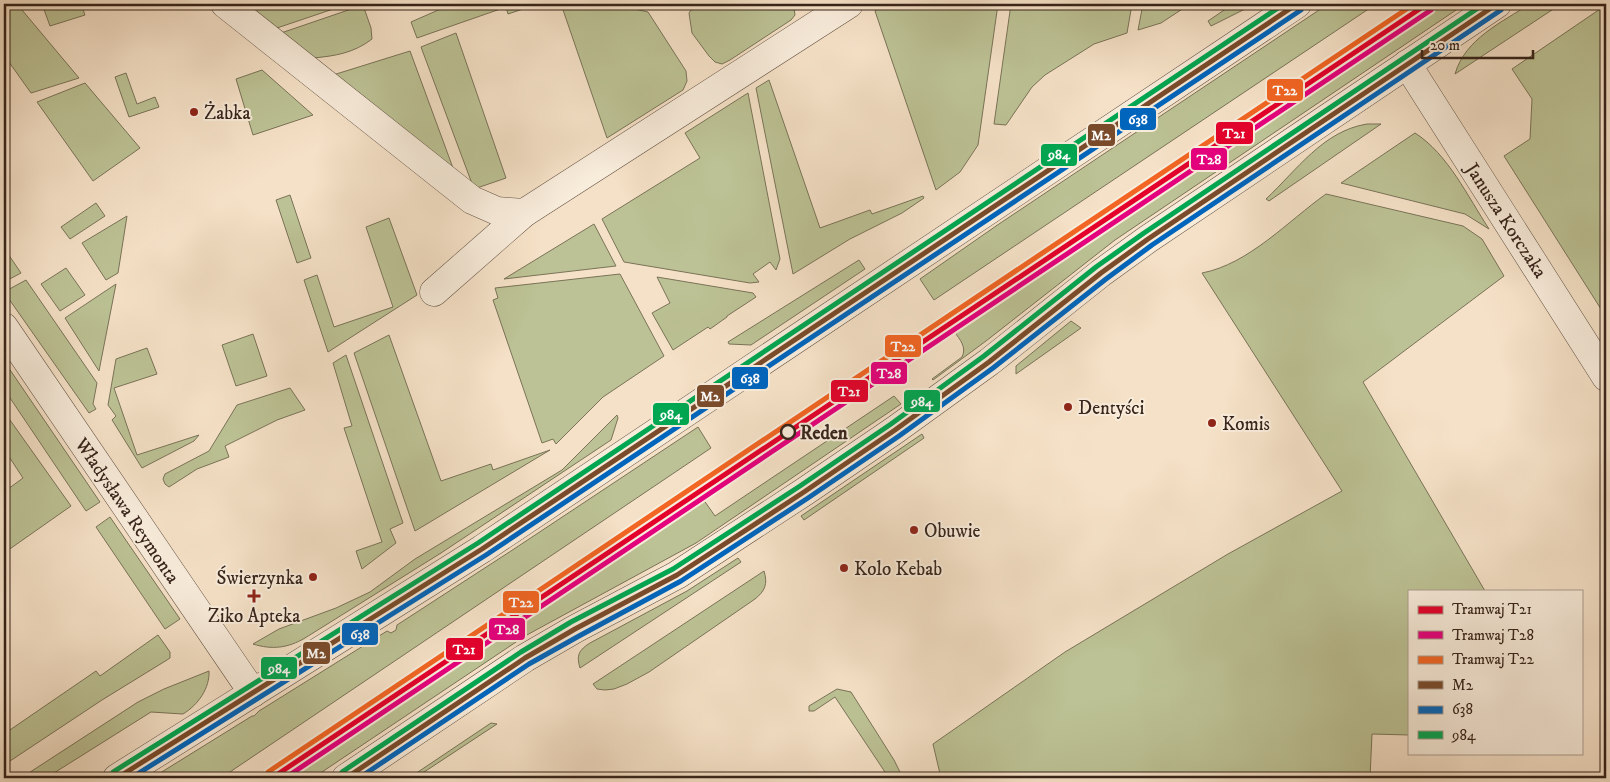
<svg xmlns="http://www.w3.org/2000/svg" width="1610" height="782" font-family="'IM FELL DW Pica',serif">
  <rect width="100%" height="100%" fill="#f5e1c7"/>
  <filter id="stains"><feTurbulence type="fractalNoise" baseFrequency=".004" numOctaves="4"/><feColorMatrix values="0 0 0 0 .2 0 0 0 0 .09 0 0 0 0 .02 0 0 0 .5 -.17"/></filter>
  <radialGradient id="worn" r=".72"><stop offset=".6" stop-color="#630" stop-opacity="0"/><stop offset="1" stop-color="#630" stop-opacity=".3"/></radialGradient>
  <g fill="#bcc295" stroke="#7a7358">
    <path d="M4,4h13l62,74 -48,15 -27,-38z"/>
    <path d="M42,4h39l4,11 -35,11z"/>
    <path d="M247,4h3l2,4 12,-4h84l-71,24z"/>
    <path d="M452,4h86l-30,10 -2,-7 -89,31 -6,-16z"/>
    <path d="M561,4h51l36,8 38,59 1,10 -4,9 -76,48z"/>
    <path d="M695,4h96l3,4 1,7 -4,5 -61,40 -8,4 -7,-2 -6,-6 -17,-23 -3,-20z"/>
    <path d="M886,4h112l-20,141 -18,27 -24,18 -61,-179z"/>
    <path d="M1011,4h121l-5,29 -33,11 -49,31 -13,12 -26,38 -12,-1z"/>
    <path d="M1143,4h47l-29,19 -23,7z"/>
    <path d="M1233,4h22l-44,22 -3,-5z"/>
    <path d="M1328,4h48l-442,296 -14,-21 76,-53z"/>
    <path d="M1443,4h22l-350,236 -129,101 -53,39 -1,-1 30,-22c5,-10 -2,-17 -8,-26z"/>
    <path d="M1530,4h31l-106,70c10,-35 47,-52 75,-70z"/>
    <path d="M363,5l8,23 1,11c-18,14 -37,17 -59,19l-32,-25z"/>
    <path d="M1606,5v312l-102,-161 26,-17 2,-40 -20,-30z"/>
    <path d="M456,33l50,145 -32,11 -53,-142z"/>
    <path d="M410,51l43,117 -120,-93z"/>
    <path d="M262,70l51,45 -60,20 -17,-56z"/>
    <path d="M126,73l11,31 18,-7 4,10 -30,10 -14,-40z"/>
    <path d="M769,80l51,148 50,-18 2,4 51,-18 1,2 -22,15 -52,26 -57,35 -37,-186z"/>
    <path d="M85,83l55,65 -47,33 -56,-79z"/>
    <path d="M748,93l32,166 -4,11 -6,-8 -17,12 6,8 -9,1 -126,-21 -22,-43 98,-61 -15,-25z"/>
    <path d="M1367,124h14l-112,77 -3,-2c31,-29 57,-68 101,-75z"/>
    <path d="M1415,133c33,21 53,64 74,96l-24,-15 -124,-31z"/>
    <path d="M1326,194l137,32 19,13 22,37 -141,106 122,209h-76v144l-37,-1 -2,44h-429l-8,-34 132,-92 163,-98 114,-63 -140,-218c47,-9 86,-52 124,-79z"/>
    <path d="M290,195l21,63 -14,5 -21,-63z"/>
    <path d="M96,203l9,13 -35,23 -9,-12z"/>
    <path d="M127,216l-9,57 -12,7 -24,-37z"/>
    <path d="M389,218l28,77 -89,57 -24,-72 13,-5 17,52 59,-20 -27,-80z"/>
    <path d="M594,224l22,42 -112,13z"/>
    <path d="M4,248l17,25 -17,9z"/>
    <path d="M859,260l6,9 -114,76 -22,-1 -1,-2z"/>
    <path d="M66,268l19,27 -25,16 -19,-27z"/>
    <path d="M620,274l44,82 -61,41 -47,47 -3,-5 -11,4 -49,-143 5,-2 -3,-10z"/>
    <path d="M657,277l96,16 3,4 -29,19v1l-17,12 -2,-2 -35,23 -21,-37 18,-10z"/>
    <path d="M26,280l71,103 -4,21 3,5 -7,4 -85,-121z"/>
    <path d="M116,284l-17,87 -34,-53z"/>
    <path d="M1071,321l10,7 -65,46v-8z"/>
    <path d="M253,334l14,42 -31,10 -14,-41z"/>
    <path d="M389,335l52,146 50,-17 2,6 57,-20 -135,81 -61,-178z"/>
    <path d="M147,348l10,26 -43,14 23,67 62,-20 -5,6 -52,27 -28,-45 -2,-3 4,-4 -8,-11 8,-46z"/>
    <path d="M346,355l57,168 -13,6 6,14 -34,26 -6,-18 26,-9 -38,-114 8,-2 -19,-63z"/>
    <path d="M4,361l96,141 -14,9 -82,-122z"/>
    <path d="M290,388l15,22 -28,10 -52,26 4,11 -32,12 -28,18 -4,-3 -2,-5 2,-5 44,-23 28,-46z"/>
    <path d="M894,396l7,8 -205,139 -171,93 -212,142h-26l416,-279 12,17z"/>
    <path d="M5,413l66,93 -67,47v-61l19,-14 -19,-29v-35z"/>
    <path d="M617,415l1,3 -7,22 -170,113 -136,85c-17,10 -33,12 -52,6l26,-15 57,-21 34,-16 45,-33 147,-89z"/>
    <path d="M698,427l13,21 -490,330h-69l100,-62h2l5,-5 128,-80 4,2 5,-3 1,-5 117,-76z"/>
    <path d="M922,434l2,4 -120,82 -3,-4z"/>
    <path d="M110,517l70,102 -15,10 -69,-102z"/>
    <path d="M738,558l3,4 -161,106c-4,-13 -1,-18 10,-25l97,-52z"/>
    <path d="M764,571c4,13 1,20 -9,28l-106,73 -22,12 -13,5 -9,1 -8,-1 -4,-5z"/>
    <path d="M158,635l12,17v6l-3,2 -65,40 -98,65v-31l92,-63 4,5z"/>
    <path d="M209,671c1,17 -11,34 -26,43l-32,-2 -105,66h-25l117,-76 26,-13z"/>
    <path d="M837,689l14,3 43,68 9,18h-14l-54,-81 -21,14h-5v-5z"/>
    <path d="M491,723l6,1 -82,54h-6z"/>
  </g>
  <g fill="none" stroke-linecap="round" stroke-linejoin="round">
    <defs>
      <g id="minor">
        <path d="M225,4l247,196 25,11 27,2"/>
        <path d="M1407,64l199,313"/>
        <path d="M434,292l90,-79 325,-209"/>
        <path d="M4,327l249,366"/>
        <path d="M117,778l365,-229 815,-545"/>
        <path d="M346,778l179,-120 50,-29 102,-54 127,-83 91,-62 94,-68 112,-89 47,-34 349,-235"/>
      </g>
    </defs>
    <use href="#minor" stroke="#665346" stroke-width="29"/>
    <use href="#minor" stroke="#f8ecdb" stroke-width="28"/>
    <defs>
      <g id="bus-1">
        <path d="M117,778l365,-229 815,-545"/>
        <path d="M346,778l179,-120 50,-29 102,-54 127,-83 91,-62 94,-68 112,-89 47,-34 349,-235"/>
      </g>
      <g id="bus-2">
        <path d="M131,778l355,-223 815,-545"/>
        <path d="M359,778l170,-114 50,-28 102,-55 127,-83 91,-62 94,-68 113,-89 46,-34 349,-235"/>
      </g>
      <g id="bus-3">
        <path d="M113,772l365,-229 806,-539"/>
        <path d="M342,772l179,-120 50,-30 102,-53 127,-83 91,-62 93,-68 112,-89 48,-34 340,-229"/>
      </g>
    </defs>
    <use href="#bus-1" stroke="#f8ecdb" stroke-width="9"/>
    <use href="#bus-2" stroke="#f8ecdb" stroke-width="9"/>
    <use href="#bus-3" stroke="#f8ecdb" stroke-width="9"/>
    <use href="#bus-1" stroke="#7a4b2a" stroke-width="5"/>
    <use href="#bus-2" stroke="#0065bd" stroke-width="5"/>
    <use href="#bus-3" stroke="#00a651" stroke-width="5"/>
    <defs>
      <path id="tram-1" d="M272,778l1155,-774"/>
      <path id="tram-2" d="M285,778l1146,-768"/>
      <path id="tram-3" d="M268,772l1146,-768"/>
    </defs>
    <use href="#tram-1" stroke="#f8ecdb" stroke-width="9"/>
    <use href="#tram-2" stroke="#f8ecdb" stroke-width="9"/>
    <use href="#tram-3" stroke="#f8ecdb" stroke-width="9"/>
    <use href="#tram-1" stroke="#e4002b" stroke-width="5"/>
    <use href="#tram-2" stroke="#e5007d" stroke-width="5"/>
    <use href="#tram-3" stroke="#f26522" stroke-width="5"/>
  </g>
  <g fill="#8f2418" stroke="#f8ecdb" stroke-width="2">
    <circle cx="194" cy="112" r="5"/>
    <circle cx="1068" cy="407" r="5"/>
    <circle cx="1212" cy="423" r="5"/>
    <circle cx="914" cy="530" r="5"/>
    <circle cx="844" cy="568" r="5"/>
    <circle cx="313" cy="577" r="5"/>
    <path d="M251.5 588.5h5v5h5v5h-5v5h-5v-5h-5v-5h5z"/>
  </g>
  <circle fill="#f8ecdb" stroke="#37241b" stroke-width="2.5" cx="788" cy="432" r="7"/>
  <g text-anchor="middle" stroke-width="4" stroke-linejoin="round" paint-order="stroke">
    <g font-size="19" fill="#37241b" stroke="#f8ecdb" text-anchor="start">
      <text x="204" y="119">Żabka</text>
      <text x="1078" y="414">Dentyści</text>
      <text x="1222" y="430">Komis</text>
      <text x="924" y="537">Obuwie</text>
      <text x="854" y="575">Kolo Kebab</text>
      <text x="303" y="584" text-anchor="end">Świerzynka</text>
      <text x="254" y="622" text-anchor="middle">Ziko Apteka</text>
    </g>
    <g font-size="19" fill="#37241b" stroke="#f8ecdb">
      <text transform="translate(1507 220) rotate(57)" y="7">Janusza Korczaka</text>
      <text transform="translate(128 510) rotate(56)" y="7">Władysława Reymonta</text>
    </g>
    <g font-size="19" font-weight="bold" fill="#37241b" stroke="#f8ecdb" text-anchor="start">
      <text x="800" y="439">Reden</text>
    </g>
  </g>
  <g stroke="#f8ecdb" stroke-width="2">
    <rect x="1266" y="78" width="38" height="24" rx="5" fill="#f26522"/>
    <rect x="1119" y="107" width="38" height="24" rx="5" fill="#0065bd"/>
    <rect x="1215" y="121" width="39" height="24" rx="5" fill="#e4002b"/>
    <rect x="1087" y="123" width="29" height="24" rx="5" fill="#7a4b2a"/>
    <rect x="1040" y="143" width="38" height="24" rx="5" fill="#00a651"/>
    <rect x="1190" y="147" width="38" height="24" rx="5" fill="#e5007d"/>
    <rect x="884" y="334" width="38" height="24" rx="5" fill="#f26522"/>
    <rect x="870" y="361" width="38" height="24" rx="5" fill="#e5007d"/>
    <rect x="731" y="366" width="38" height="24" rx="5" fill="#0065bd"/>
    <rect x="830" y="379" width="39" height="24" rx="5" fill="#e4002b"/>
    <rect x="696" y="384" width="29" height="24" rx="5" fill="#7a4b2a"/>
    <rect x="903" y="389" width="38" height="24" rx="5" fill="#00a651"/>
    <rect x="652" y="402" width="38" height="24" rx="5" fill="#00a651"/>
    <rect x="502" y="590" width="38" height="24" rx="5" fill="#f26522"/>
    <rect x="488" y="617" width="38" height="24" rx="5" fill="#e5007d"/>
    <rect x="341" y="622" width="38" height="24" rx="5" fill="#0065bd"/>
    <rect x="445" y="637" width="39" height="24" rx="5" fill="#e4002b"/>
    <rect x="302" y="641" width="29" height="24" rx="5" fill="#7a4b2a"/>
    <rect x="260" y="656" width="38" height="24" rx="5" fill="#00a651"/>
  </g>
  <g font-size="14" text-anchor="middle" font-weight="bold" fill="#fff">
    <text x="1285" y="95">T22</text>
    <text x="1138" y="124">638</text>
    <text x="1234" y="138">T21</text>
    <text x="1101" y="140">M2</text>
    <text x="1059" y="159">984</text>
    <text x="1209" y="164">T28</text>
    <text x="903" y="351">T22</text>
    <text x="889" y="378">T28</text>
    <text x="750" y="383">638</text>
    <text x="849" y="396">T21</text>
    <text x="710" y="401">M2</text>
    <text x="922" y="406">984</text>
    <text x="671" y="419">984</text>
    <text x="521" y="607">T22</text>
    <text x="507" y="634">T28</text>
    <text x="360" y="639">638</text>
    <text x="464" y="654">T21</text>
    <text x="316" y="658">M2</text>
    <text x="279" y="673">984</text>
  </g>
  <rect width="1610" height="782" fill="none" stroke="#f5e1c7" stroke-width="20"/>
  <rect x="5" y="5" width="1600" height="772" fill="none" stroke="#37241b" stroke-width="2.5"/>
  <rect x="10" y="10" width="1590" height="762" fill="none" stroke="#37241b"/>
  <rect x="1408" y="590" width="175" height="165" fill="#f8ecdb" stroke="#ab9c8e"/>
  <rect x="1418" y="606" width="25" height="8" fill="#e4002b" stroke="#ab9c8e"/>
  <text x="1452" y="614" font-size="15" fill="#37241b">Tramwaj T21</text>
  <rect x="1418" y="631" width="25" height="8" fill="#e5007d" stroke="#ab9c8e"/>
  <text x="1452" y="640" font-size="15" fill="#37241b">Tramwaj T28</text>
  <rect x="1418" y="656" width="25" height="8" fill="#f26522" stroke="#ab9c8e"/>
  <text x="1452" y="664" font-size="15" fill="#37241b">Tramwaj T22</text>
  <rect x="1418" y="681" width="25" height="8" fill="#7a4b2a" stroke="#ab9c8e"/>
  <text x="1452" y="690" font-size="15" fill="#37241b">M2</text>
  <rect x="1418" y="706" width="25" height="8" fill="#0065bd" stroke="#ab9c8e"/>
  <text x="1452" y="714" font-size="15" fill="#37241b">638</text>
  <rect x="1418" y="731" width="25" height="8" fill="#00a651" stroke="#ab9c8e"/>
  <text x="1452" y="740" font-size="15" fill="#37241b">984</text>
  <path d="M1422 50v8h111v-8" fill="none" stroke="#37241b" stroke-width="2.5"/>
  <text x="1430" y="50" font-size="15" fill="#37241b" stroke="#f8ecdb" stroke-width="4" paint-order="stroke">20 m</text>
  <rect width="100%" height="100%" filter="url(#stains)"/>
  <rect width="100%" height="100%" fill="url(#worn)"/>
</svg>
